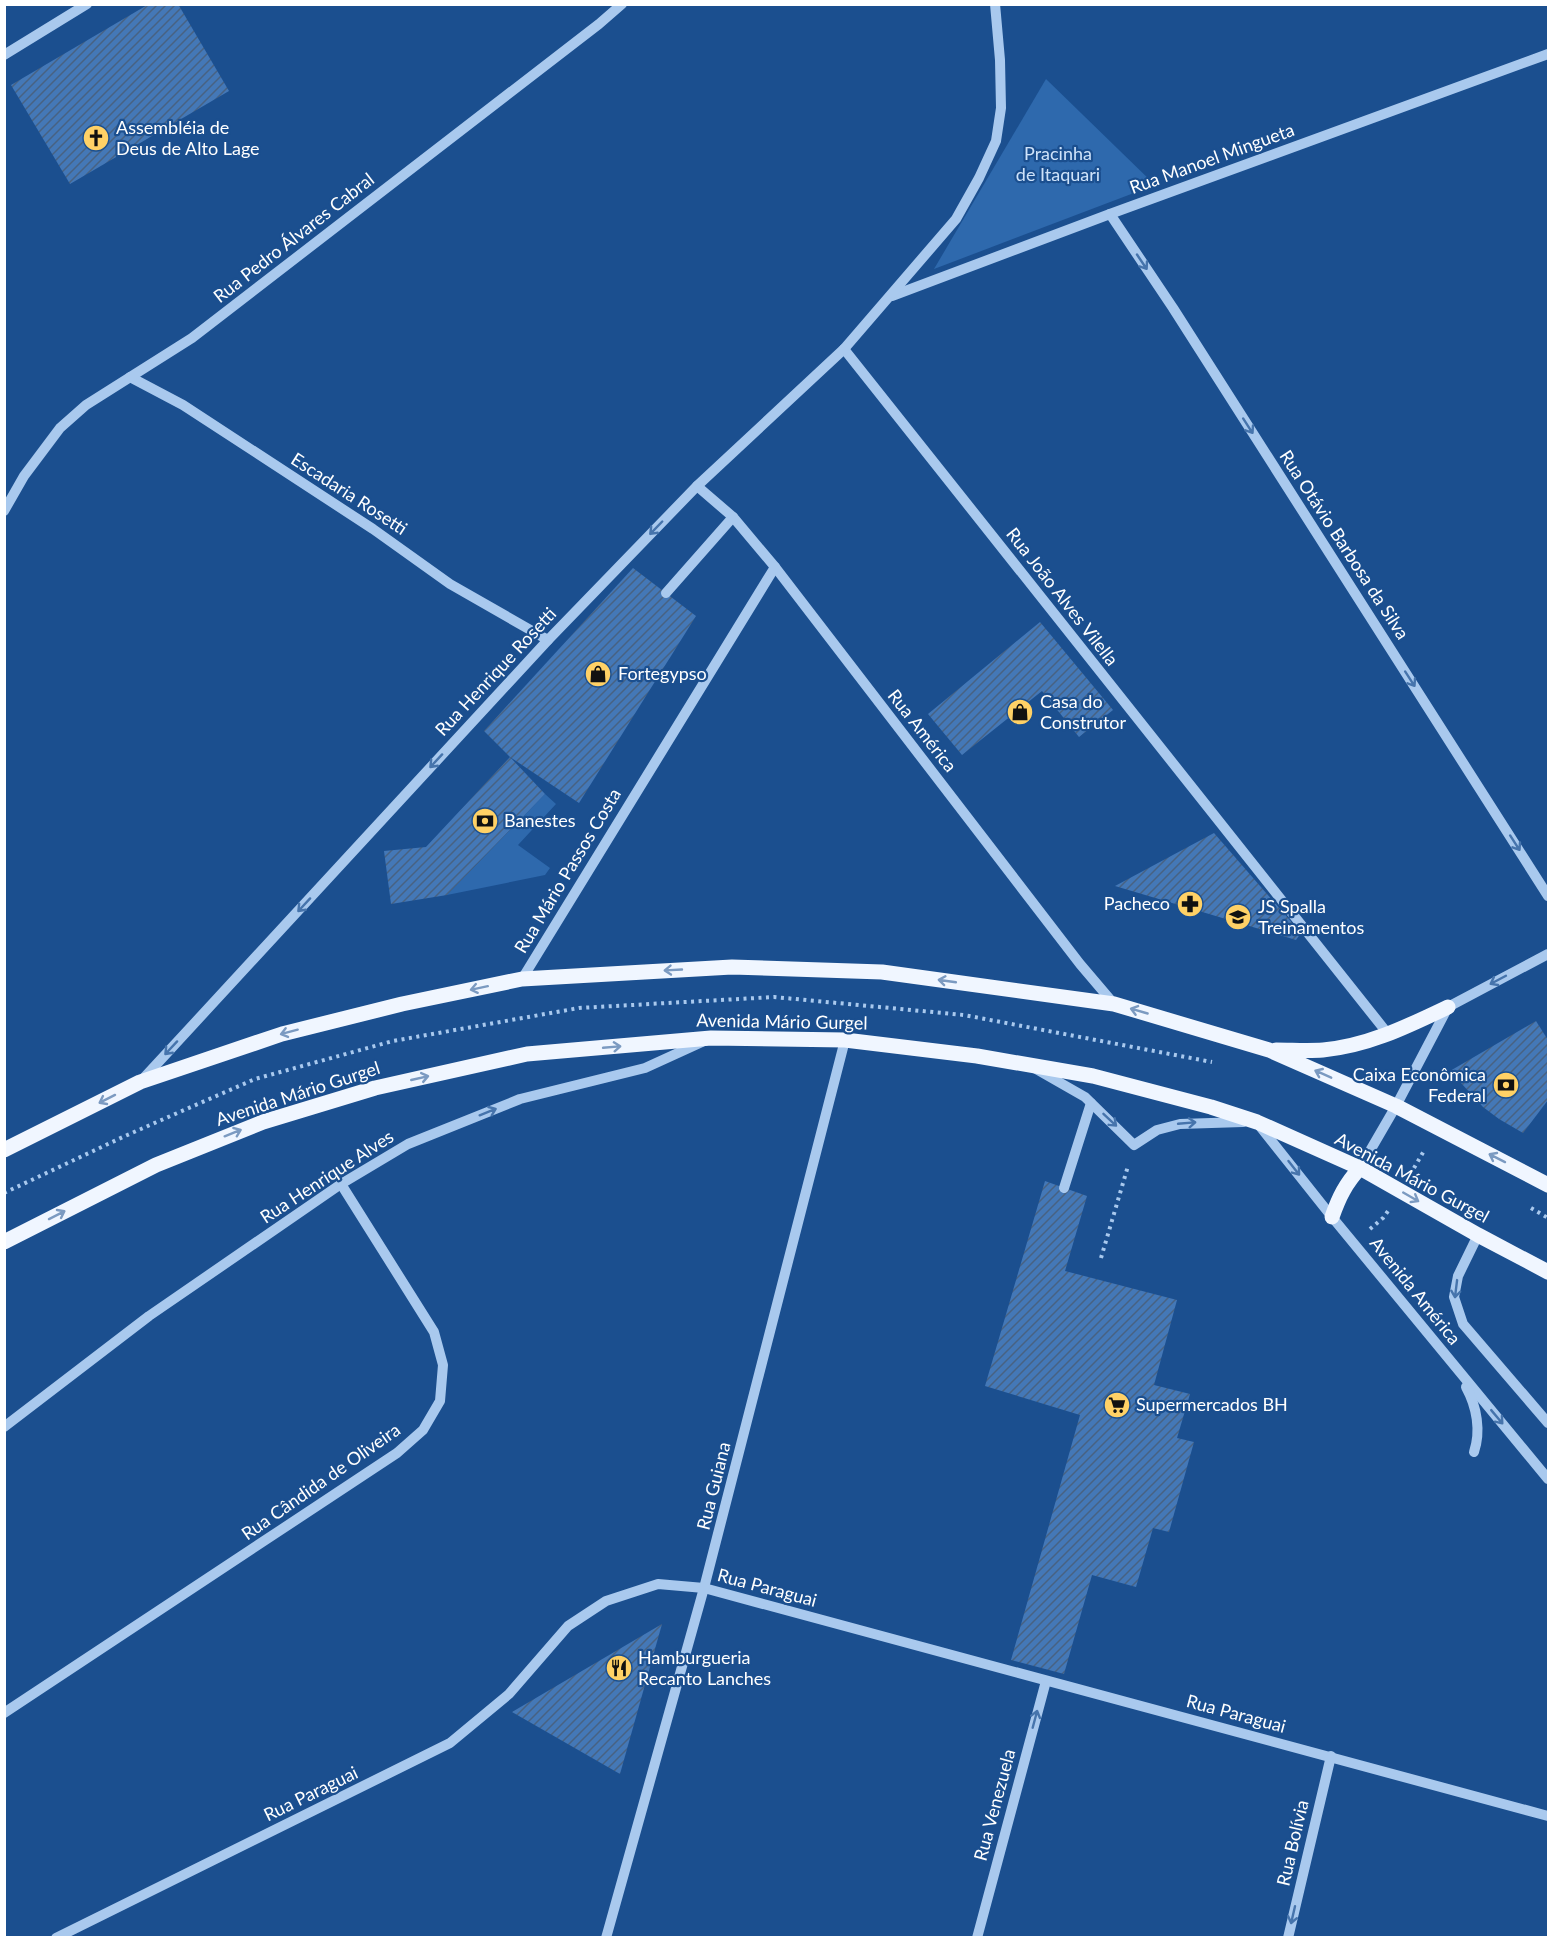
<svg xmlns="http://www.w3.org/2000/svg" width="1553" height="1942" font-family="Lato,sans-serif">
  <defs>
    <pattern id="building-hatch" width="6" height="6" patternUnits="userSpaceOnUse" patternTransform="scale(1.5)"><rect width="6" height="6" fill="#4478b7"/><path d="M-1 1l2-2M0 6l6-6M5 7l2-2" fill="none" stroke="#486282"/></pattern>
  </defs>
  <rect width="100%" height="100%" fill="#1b4f8f"/>
  <g fill="#2e69ad">
    <path d="M1046,79l109,106 -221,84z"/>
    <path d="M545,794l11,10 -38,41 32,23 -5,7 -98,20z"/>
  </g>
  <g fill="url(#building-hatch)">
    <path d="M149,4h29l51,87 -159,93 -59,-99z"/>
    <path d="M633,568l63,48 -117,187 -69,-46 -26,-26z"/>
    <path d="M1040,622l73,88 -34,27 -37,-46 -80,64 -34,-41z"/>
    <path d="M510,757l35,37 -98,101 -56,9 -7,-53 42,-4z"/>
    <path d="M1214,833l87,100 -5,7 -181,-54z"/>
    <path d="M1536,1021l12,19v60l-25,33 -24,-14 -16,-12 -33,-36z"/>
    <path d="M1045,1181l42,15 -22,75 112,29 -23,85 36,9 -13,44 17,4 -25,90 -16,-4 -17,59 -44,-12 -28,99 -53,-14 69,-245 -95,-29z"/>
    <path d="M662,1624l-42,150 -108,-62z"/>
  </g>
  <g fill="none" stroke-linecap="round" stroke-linejoin="round">
    <g stroke="#a9c9ee" stroke-width="4" stroke-dasharray="3 4.5" stroke-linecap="butt">
      <path d="M1414,1168l11,-19"/>
      <path d="M4,1193l121,-57 130,-57 138,-38 186,-33 195,-11 190,18 248,47"/>
      <path d="M1531,1208l17,10"/>
      <path d="M1370,1229l13,-11 5,-7"/>
      <path d="M1101,1258l27,-92"/>
    </g>
    <g stroke="#a9c9ee" stroke-width="10">
      <path d="M4,55l83,-51"/>
      <path d="M1110,214l63,94 375,588"/>
      <path d="M892,296l218,-82 438,-160"/>
      <path d="M844,349l544,685"/>
      <path d="M130,377l53,28 190,124 77,55 98,56"/>
      <path d="M697,486l36,31 42,50 305,397 34,40"/>
      <path d="M4,511l20,-35 36,-48 26,-23 106,-67 407,-314 23,-20"/>
      <path d="M666,593l67,-76"/>
      <path d="M522,979l253,-412"/>
      <path d="M1036,1069l49,28 49,48 23,-15 23,-6 63,-2"/>
      <path d="M142,1080l406,-440 149,-154 147,-137 112,-130 23,-41 17,-37 5,-33 -1,-48 -5,-56"/>
      <path d="M1258,1124l74,93 216,262"/>
      <path d="M1360,1168l36,-62 52,-99 100,-53"/>
      <path d="M1064,1188l27,-85"/>
      <path d="M1478,1235l-20,41 -4,21 9,27 85,99"/>
      <path d="M1466,1387c11,20 15,44 8,65"/>
      <path d="M4,1427l145,-111 192,-132 67,-40 112,-45 125,-31 57,-26"/>
      <path d="M4,1713l393,-260 26,-23 17,-29 3,-36 -9,-33 -93,-148"/>
      <path d="M56,1938l394,-195 59,-49 59,-68 38,-25 52,-17 46,4 844,228"/>
      <path d="M606,1938l98,-350 141,-548"/>
      <path d="M977,1938l69,-257"/>
      <path d="M1288,1938l43,-182"/>
    </g>
    <g stroke="#f0f6ff" stroke-width="15">
      <path d="M1276,1050c16,0 32,1 47,0 45,-4 85,-24 125,-43"/>
      <path d="M4,1150l136,-68 142,-48 120,-30 120,-25 210,-12 150,5 232,32 155,46 127,56 152,79"/>
      <path d="M1332,1217c7,-20 14,-34 28,-49"/>
      <path d="M4,1242l152,-77 107,-43 112,-34 152,-34 184,-16 134,2 132,16 116,20 118,31 46,15 103,46 118,67 70,37"/>
    </g>
  </g>
  <defs><path id="oneway-shaft" d="M-6 0H5M1.5-3L5.5 0L1.5 3" fill="none" stroke-width="1.6" stroke-linecap="round" stroke-linejoin="round" transform="scale(1.5)"/></defs>
  <g stroke="#4674ac">
    <use href="#oneway-shaft" transform="translate(1142 262) rotate(56)"/>
    <use href="#oneway-shaft" transform="translate(1248 426) rotate(57)"/>
    <use href="#oneway-shaft" transform="translate(656 528) rotate(134)"/>
    <use href="#oneway-shaft" transform="translate(1410 679) rotate(57)"/>
    <use href="#oneway-shaft" transform="translate(436 761) rotate(133)"/>
    <use href="#oneway-shaft" transform="translate(1515 843) rotate(57)"/>
    <use href="#oneway-shaft" transform="translate(304 905) rotate(133)"/>
    <use href="#oneway-shaft" transform="translate(1498 980) rotate(152)"/>
    <use href="#oneway-shaft" transform="translate(171 1048) rotate(133)"/>
    <use href="#oneway-shaft" transform="translate(488 1112) rotate(-22)"/>
    <use href="#oneway-shaft" transform="translate(1110 1120) rotate(43)"/>
    <use href="#oneway-shaft" transform="translate(1187 1123) rotate(-5)"/>
    <use href="#oneway-shaft" transform="translate(1294 1168) rotate(52)"/>
    <use href="#oneway-shaft" transform="translate(1456 1289) rotate(97)"/>
    <use href="#oneway-shaft" transform="translate(1497 1417) rotate(50)"/>
    <use href="#oneway-shaft" transform="translate(1035 1719) rotate(-75)"/>
    <use href="#oneway-shaft" transform="translate(1293 1915) rotate(103)"/>
  </g>
  <g stroke="#7b9ac1">
    <use href="#oneway-shaft" transform="translate(673 970) rotate(177)"/>
    <use href="#oneway-shaft" transform="translate(947 981) rotate(-172)"/>
    <use href="#oneway-shaft" transform="translate(479 988) rotate(168)"/>
    <use href="#oneway-shaft" transform="translate(1139 1011) rotate(-164)"/>
    <use href="#oneway-shaft" transform="translate(289 1032) rotate(165)"/>
    <use href="#oneway-shaft" transform="translate(612 1047) rotate(-5)"/>
    <use href="#oneway-shaft" transform="translate(1323 1074) rotate(-156)"/>
    <use href="#oneway-shaft" transform="translate(420 1078) rotate(-13)"/>
    <use href="#oneway-shaft" transform="translate(107 1099) rotate(153)"/>
    <use href="#oneway-shaft" transform="translate(233 1133) rotate(-22)"/>
    <use href="#oneway-shaft" transform="translate(1497 1158) rotate(-153)"/>
    <use href="#oneway-shaft" transform="translate(1411 1197) rotate(30)"/>
    <use href="#oneway-shaft" transform="translate(57 1215) rotate(-27)"/>
  </g>
  <defs>
    <symbol id="church-disc" viewBox="-11 -11 22 22"><circle r="9.5" fill="#ffd166" stroke="#1b4f8f"/><path d="M-1.2-6h2.4v3.5h3.3v2.4h-3.3V6h-2.4V-.1h-3.3v-2.4h3.3Z" fill="#111"/></symbol>
    <symbol id="shop-disc" viewBox="-11 -11 22 22"><circle r="9.5" fill="#ffd166" stroke="#1b4f8f"/><path d="M-5-2.5h2.3a2.7 3.5 0 0 1 5.4 0H5L5.5 6h-11ZM-1.5-2.5h3a1.5 2.3 0 0 0-3 0Z" fill="#111"/></symbol>
    <symbol id="bank-disc" viewBox="-11 -11 22 22"><circle r="9.5" fill="#ffd166" stroke="#1b4f8f"/><path d="M-6-4H6V4H-6ZM0-2.3a2.3 2.3 0 1 0 0 4.6a2.3 2.3 0 1 0 0-4.6Z" fill="#111"/></symbol>
    <symbol id="pharmacy-disc" viewBox="-11 -11 22 22"><circle r="9.5" fill="#ffd166" stroke="#1b4f8f"/><path d="M-2-6h4v4h4v4h-4v4h-4v-4h-4v-4h4Z" fill="#111"/></symbol>
    <symbol id="university-disc" viewBox="-11 -11 22 22"><circle r="9.5" fill="#ffd166" stroke="#1b4f8f"/><path d="M0-5L7-2L0 1L-7-2ZM-4 1L0 2.5L4 1V4Q0 6-4 4Z" fill="#111"/></symbol>
    <symbol id="supermarket-disc" viewBox="-11 -11 22 22"><circle r="9.5" fill="#ffd166" stroke="#1b4f8f"/><path d="M-6-5.5h2.5l.6 2H6L4.5 2H-2.5L-4.4-4H-6ZM-1.5 3.2a1.3 1.3 0 1 0 .1 0ZM3 3.2a1.3 1.3 0 1 0 .1 0Z" fill="#111"/></symbol>
    <symbol id="restaurant-disc" viewBox="-11 -11 22 22"><circle r="9.5" fill="#ffd166" stroke="#1b4f8f"/><path d="M-5-6h1v4h1v-4h1v4h1v-4h1v5L-1.5 .5V6h-2V.5L-5-1ZM5-6V6H3V1.5H1.5Q1.5-4 5-6Z" fill="#111"/></symbol>
  </defs>
  <g fill-rule="evenodd">
    <use href="#church-disc" x="81" y="123" width="30" height="30"/>
    <use href="#shop-disc" x="583" y="659" width="30" height="30"/>
    <use href="#shop-disc" x="1005" y="697" width="30" height="30"/>
    <use href="#bank-disc" x="470" y="806" width="30" height="30"/>
    <use href="#pharmacy-disc" x="1175" y="889" width="30" height="30"/>
    <use href="#university-disc" x="1223" y="902" width="30" height="30"/>
    <use href="#bank-disc" x="1491" y="1070" width="30" height="30"/>
    <use href="#supermarket-disc" x="1102" y="1390" width="30" height="30"/>
    <use href="#restaurant-disc" x="604" y="1653" width="30" height="30"/>
  </g>
  <g text-anchor="middle" stroke-width="4.5" stroke-linejoin="round" paint-order="stroke">
    <g font-size="18" fill="#fff" stroke="#1b4f8f" text-anchor="start">
      <text x="116" y="134">Assembléia de<tspan x="116" dy="21">Deus de Alto Lage</tspan></text>
      <text x="618" y="680">Fortegypso</text>
      <text x="1040" y="708">Casa do<tspan x="1040" dy="21">Construtor</tspan></text>
      <text x="504" y="827">Banestes</text>
      <text x="1170" y="910" text-anchor="end">Pacheco</text>
      <text x="1258" y="913">JS Spalla<tspan x="1258" dy="21">Treinamentos</tspan></text>
      <text x="1486" y="1081" text-anchor="end">Caixa Econômica<tspan x="1486" dy="21">Federal</tspan></text>
      <text x="1136" y="1411">Supermercados BH</text>
      <text x="638" y="1664">Hamburgueria<tspan x="638" dy="21">Recanto Lanches</tspan></text>
    </g>
    <g font-size="18" fill="#cfe3fa" stroke="#1b4f8f">
      <text x="1058" y="160">Pracinha<tspan x="1058" dy="21">de Itaquari</tspan></text>
    </g>
    <g font-size="18" fill="#fff" stroke="#1b4f8f">
      <text transform="translate(1212 159) rotate(-20)" y="6">Rua Manoel Mingueta</text>
      <text transform="translate(294 238) rotate(-38)" y="6">Rua Pedro Álvares Cabral</text>
      <text transform="translate(349 494) rotate(33)" y="6">Escadaria Rosetti</text>
      <text transform="translate(1344 545) rotate(57)" y="6">Rua Otávio Barbosa da Silva</text>
      <text transform="translate(1062 597) rotate(52)" y="6">Rua João Alves Vilella</text>
      <text transform="translate(496 672) rotate(-47)" y="6">Rua Henrique Rosetti</text>
      <text transform="translate(922 731) rotate(52)" y="6">Rua América</text>
      <text transform="translate(568 871) rotate(-59)" y="6">Rua Mário Passos Costa</text>
      <text transform="translate(782 1022) rotate(1)" y="6">Avenida Mário Gurgel</text>
      <text transform="translate(298 1094) rotate(-18)" y="6">Avenida Mário Gurgel</text>
      <text transform="translate(327 1177) rotate(-33)" y="6">Rua Henrique Alves</text>
      <text transform="translate(1412 1178) rotate(28)" y="6">Avenida Mário Gurgel</text>
      <text transform="translate(1415 1291) rotate(51)" y="6">Avenida América</text>
      <text transform="translate(321 1482) rotate(-35)" y="6">Rua Cândida de Oliveira</text>
      <text transform="translate(714 1486) rotate(-76)" y="6">Rua Guiana</text>
      <text transform="translate(767 1588) rotate(15)" y="6">Rua Paraguai</text>
      <text transform="translate(1236 1714) rotate(15)" y="6">Rua Paraguai</text>
      <text transform="translate(311 1794) rotate(-26)" y="6">Rua Paraguai</text>
      <text transform="translate(995 1805) rotate(-75)" y="6">Rua Venezuela</text>
      <text transform="translate(1293 1843) rotate(-77)" y="6">Rua Bolívia</text>
    </g>
  </g>
  <rect width="1553" height="1942" fill="none" stroke="#ffffff" stroke-width="12"/>
</svg>
